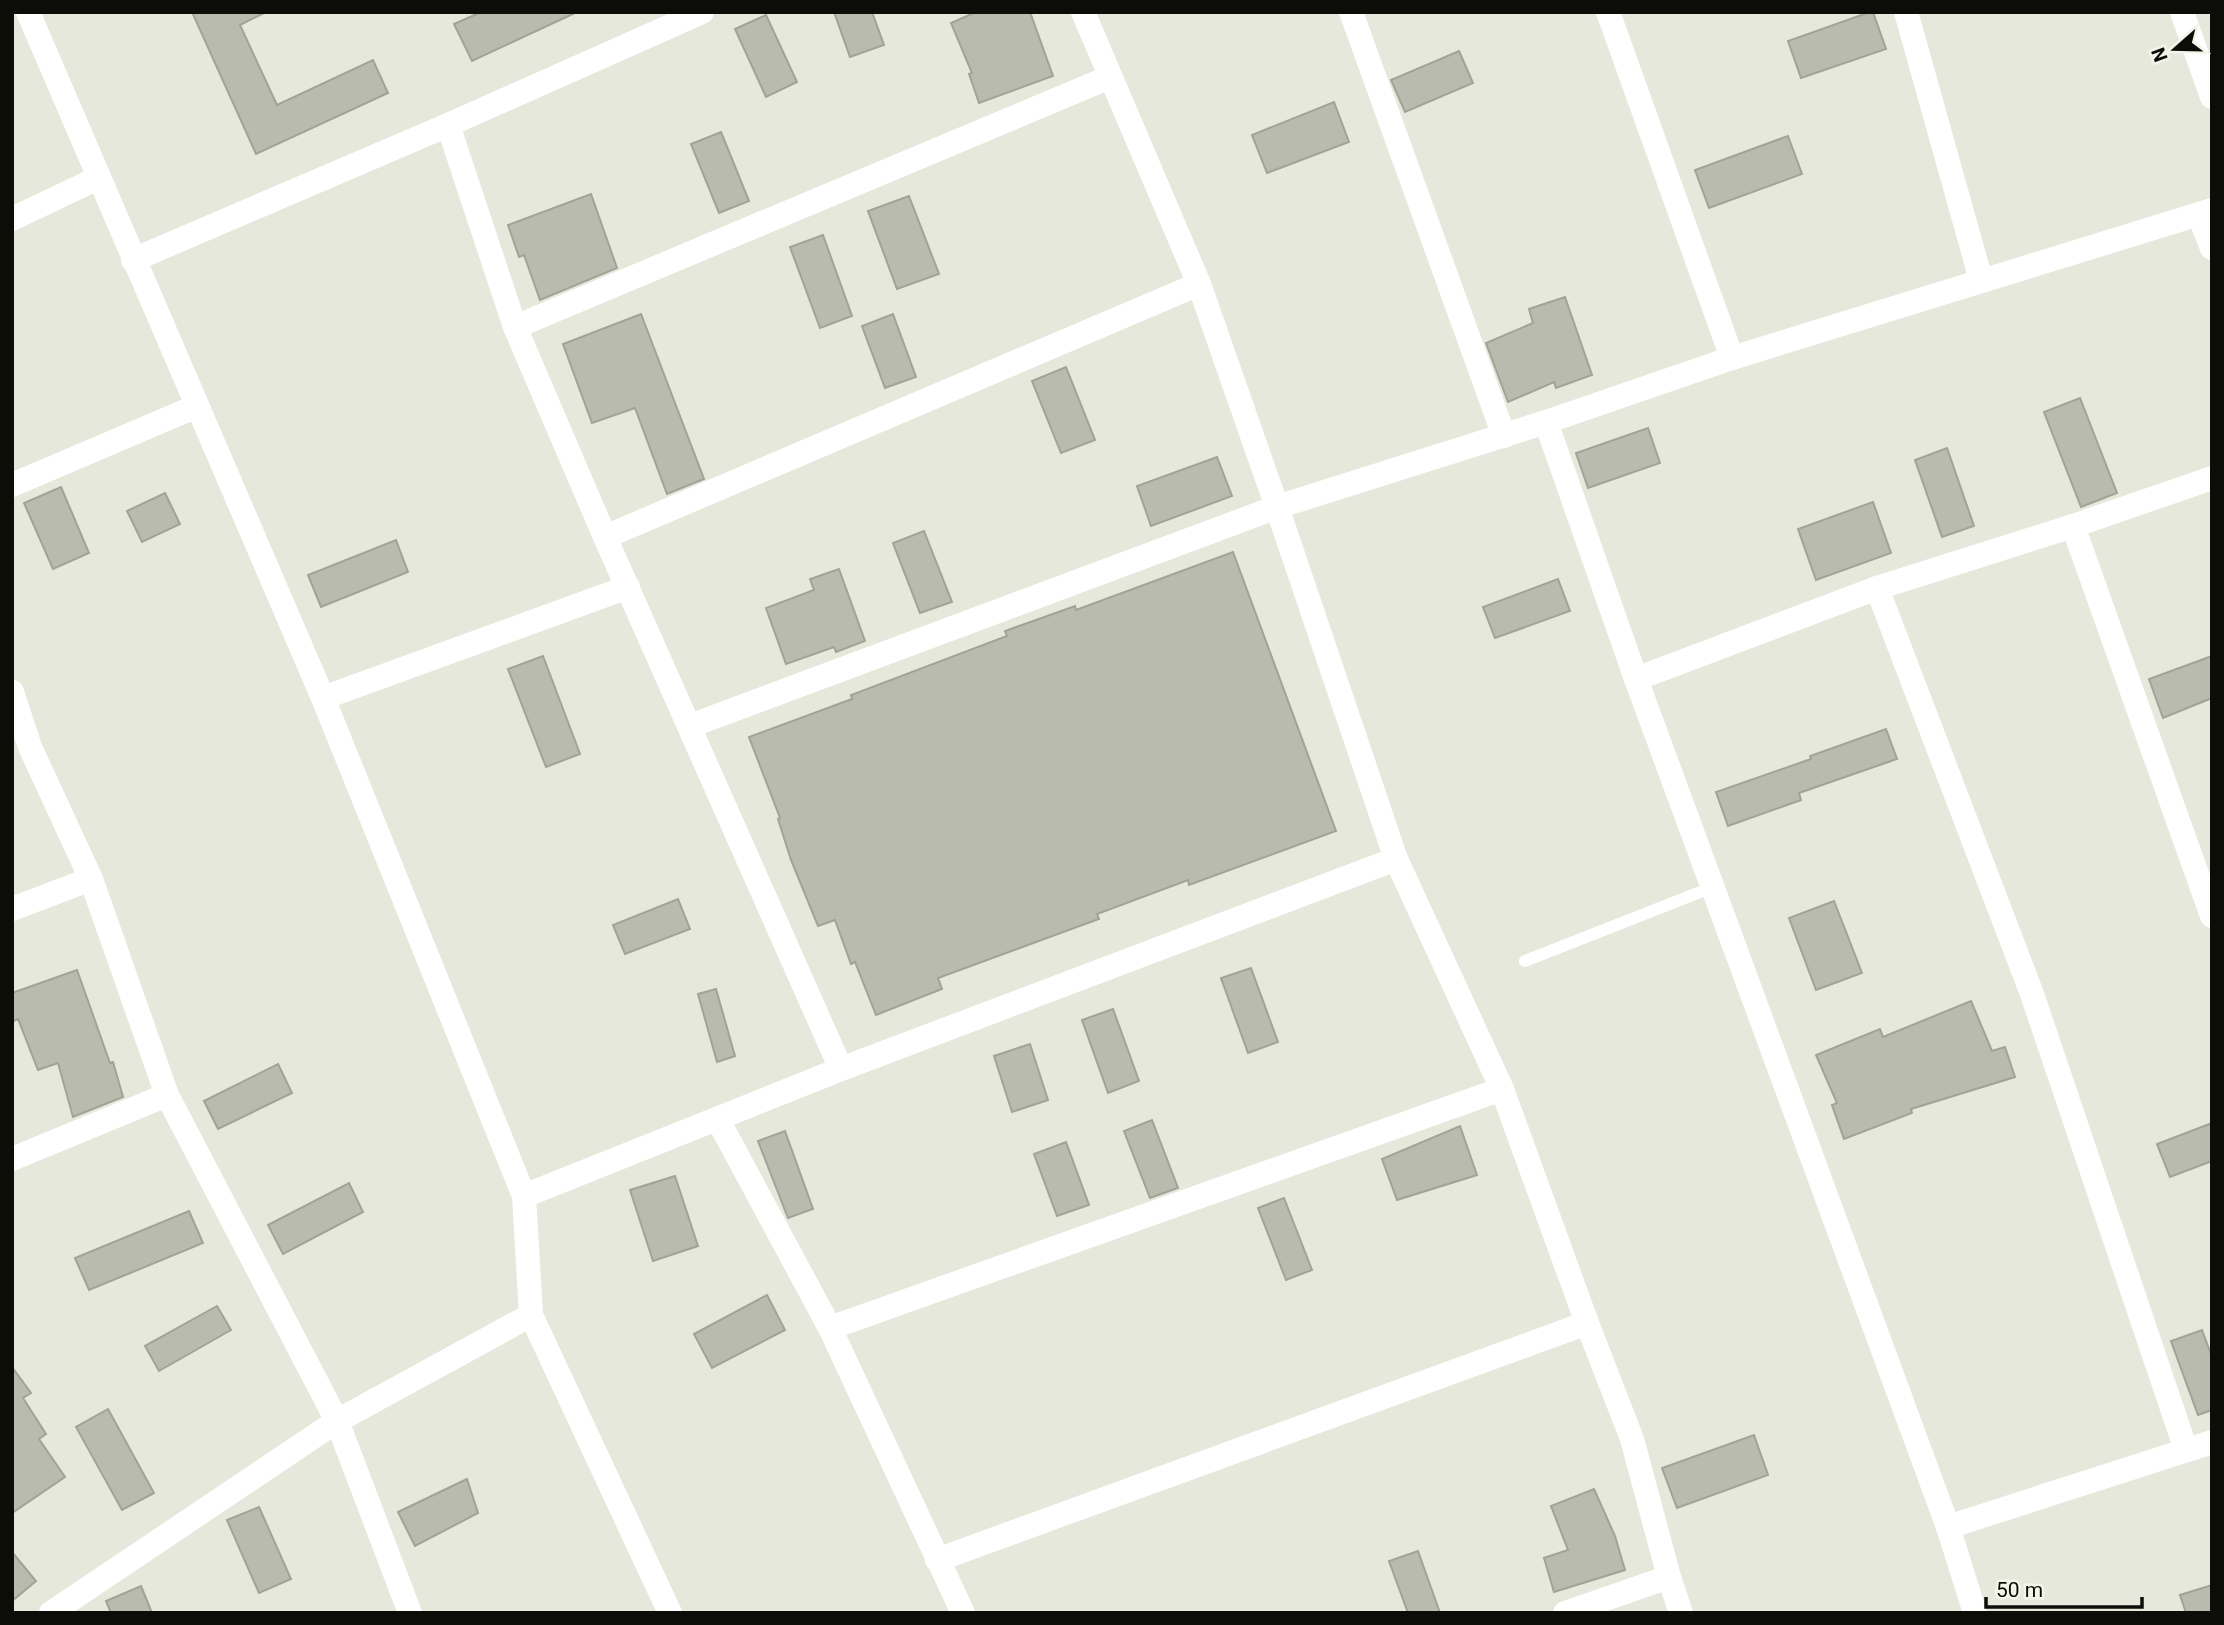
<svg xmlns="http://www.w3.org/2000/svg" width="2224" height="1625" font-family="Roboto,sans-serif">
  <rect width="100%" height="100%" fill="#e6e8db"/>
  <g fill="#b9bbaf" stroke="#a1a397" stroke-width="2">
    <path d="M192,12h74l-26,13 37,80 96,-45 15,33 -132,61z"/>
    <path d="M481,12h96l-105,49 -18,-37z"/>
    <path d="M834,12h38l12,33 -34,12z"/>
    <path d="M976,12h54l23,64 -74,27 -10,-29 3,-1 -21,-50z"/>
    <path d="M1870,12h3l13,37 -85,29 -13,-37z"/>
    <path d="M766,15l31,67 -31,15 -31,-68z"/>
    <path d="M1459,51l14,32 -68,29 -14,-32z"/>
    <path d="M1334,102l15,40 -82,31 -15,-38z"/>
    <path d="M721,132l28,69 -30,12 -28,-69z"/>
    <path d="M1788,136l14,38 -93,34 -14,-38z"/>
    <path d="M591,194l26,74 -77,32 -16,-45 -5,2 -11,-32z"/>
    <path d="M909,196l30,78 -42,15 -29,-78z"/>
    <path d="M823,235l29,81 -32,12 -30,-81z"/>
    <path d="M1565,297l27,78 -36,13 -2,-6 -46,20 -22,-59 47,-20 -4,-14z"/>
    <path d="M641,314l63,165 -37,15 -32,-86 -43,15 -29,-79z"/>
    <path d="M893,314l23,63 -31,11 -23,-62z"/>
    <path d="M1066,367l29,73 -34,13 -29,-72z"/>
    <path d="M2080,398l37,95 -36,14 -37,-95z"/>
    <path d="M1648,428l12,35 -72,25 -12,-35z"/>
    <path d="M1947,448l27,78 -32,11 -27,-77z"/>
    <path d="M1217,457l15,39 -81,30 -14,-40z"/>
    <path d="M61,487l28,66 -36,16 -29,-66z"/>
    <path d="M165,493l15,31 -38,18 -15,-31z"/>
    <path d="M1873,502l18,51 -75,27 -18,-51z"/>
    <path d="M924,531l28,71 -32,11 -27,-70z"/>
    <path d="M396,540l12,32 -87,35 -13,-32z"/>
    <path d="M1233,552l103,279 -147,54 -1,-5 -91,34 2,5 -161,59 4,11 -66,26 -21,-53 -4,2 -16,-44 -17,6 -27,-66 -13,-41 2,-1 -31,-81 103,-38 -1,-4 156,-59 -2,-5 70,-25 1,4z"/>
    <path d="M839,569l26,72 -29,11 -2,-5 -48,17 -20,-56 48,-18 -4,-11z"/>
    <path d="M1558,579l12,32 -75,27 -12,-31z"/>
    <path d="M543,656l37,98 -34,13 -38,-98z"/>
    <path d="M2212,656v42l-49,20 -14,-39z"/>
    <path d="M1886,729l11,30 -98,34 2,7 -73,26 -12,-34 95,-33 -1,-3z"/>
    <path d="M678,899l12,30 -65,25 -12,-29z"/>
    <path d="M1834,901l28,72 -46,17 -27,-72z"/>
    <path d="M1251,968l27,74 -30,11 -27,-75z"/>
    <path d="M77,970l33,93 3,-1 10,35 -50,20 -15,-54 -20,7 -20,-51 -6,3v-29z"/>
    <path d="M716,989l19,67 -18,6 -19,-68z"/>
    <path d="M1971,1001l21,50 13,-4 10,30 -104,32 1,4 -68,26 -12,-34 5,-2 -21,-48 64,-26 3,8z"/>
    <path d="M1113,1009l26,72 -31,12 -26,-73z"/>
    <path d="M1030,1044l18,56 -36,12 -18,-56z"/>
    <path d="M278,1064l14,29 -74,36 -14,-28z"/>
    <path d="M1152,1120l26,68 -28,10 -26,-67z"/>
    <path d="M2212,1123v38l-42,16 -13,-33z"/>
    <path d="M1460,1126l17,49 -80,25 -15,-41z"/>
    <path d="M785,1131l28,78 -25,9 -30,-77z"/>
    <path d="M1066,1142l23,63 -32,11 -23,-62z"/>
    <path d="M675,1176l23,70 -45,15 -23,-71z"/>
    <path d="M349,1183l14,29 -80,42 -15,-29z"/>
    <path d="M1284,1198l28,72 -26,10 -28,-72z"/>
    <path d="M189,1211l14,32 -114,47 -14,-32z"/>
    <path d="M767,1295l18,35 -73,38 -18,-34z"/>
    <path d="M217,1306l14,24 -72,41 -14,-25z"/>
    <path d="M2202,1330l10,27v53l-14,5 -27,-74z"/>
    <path d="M12,1367l19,26 -8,5 23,36 -7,5 26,38 -53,36z"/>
    <path d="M108,1409l46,84 -32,17 -46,-83z"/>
    <path d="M1754,1435l14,40 -91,33 -15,-40z"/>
    <path d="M467,1479l11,34 -63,33 -17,-34z"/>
    <path d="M1594,1489l21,47 10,34 -71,22 -10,-34 24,-8 -17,-44z"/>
    <path d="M259,1507l32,72 -32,14 -32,-73z"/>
    <path d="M1418,1551l22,62h-32l-19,-52z"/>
    <path d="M12,1552l24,29 -24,20z"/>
    <path d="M2212,1585v28h-26l-6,-18z"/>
    <path d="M141,1586l11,27h-41l-5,-12z"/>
  </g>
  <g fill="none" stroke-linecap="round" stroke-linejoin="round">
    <path stroke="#fff" stroke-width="12" d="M1525,961l188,-74"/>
    <g stroke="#fff" stroke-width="24">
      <path d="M28,12l295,686 201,498 7,119 139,298"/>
      <path d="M1083,12l116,272 78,223 119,352 106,230 85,234 45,116 37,138 12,36"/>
      <path d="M1351,12l153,424"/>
      <path d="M1608,12l124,346"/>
      <path d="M1906,12l75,268"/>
      <path d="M2182,12l30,85"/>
      <path d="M448,125l67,202 90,210 236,532"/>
      <path d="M2199,215l13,33"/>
      <path d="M12,219l86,-41"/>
      <path d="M133,260l315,-135 254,-113"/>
      <path d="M515,327l595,-250"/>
      <path d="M1546,422l90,257 312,848 27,86"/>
      <path d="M12,485l185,-79"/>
      <path d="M2073,526l139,390"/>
      <path d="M605,537l594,-253"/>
      <path d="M1877,588l155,406 154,456"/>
      <path d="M1636,679l241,-91 196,-62 139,-48"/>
      <path d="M12,692l18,55 61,132 76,216 170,326 73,192"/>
      <path d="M323,698l305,-111"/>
      <path d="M690,726l587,-219 269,-85 186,-64 480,-148"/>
      <path d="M12,909l79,-30"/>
      <path d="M718,1120l112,208 133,285"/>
      <path d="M12,1159l155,-64"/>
      <path d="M524,1196l317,-127 555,-210"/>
      <path d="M830,1328l672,-239"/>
      <path d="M1948,1527l264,-85"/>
      <path d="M937,1560l650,-237"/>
      <path d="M51,1613l286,-192 194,-106"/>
      <path d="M1565,1613l104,-36"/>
    </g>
  </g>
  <rect width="2224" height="1625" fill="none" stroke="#0c0d09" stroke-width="28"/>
  <g transform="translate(2175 49) rotate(250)" stroke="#f3f5e8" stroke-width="5" paint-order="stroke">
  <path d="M0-5L12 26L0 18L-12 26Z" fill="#0c0d09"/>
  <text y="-10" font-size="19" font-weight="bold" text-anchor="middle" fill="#0c0d09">N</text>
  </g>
  <path d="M1986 1597v10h156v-10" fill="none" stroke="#0c0d09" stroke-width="3.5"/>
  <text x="1996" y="1597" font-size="21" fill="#0c0d09" stroke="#f3f5e8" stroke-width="5" paint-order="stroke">50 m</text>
</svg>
